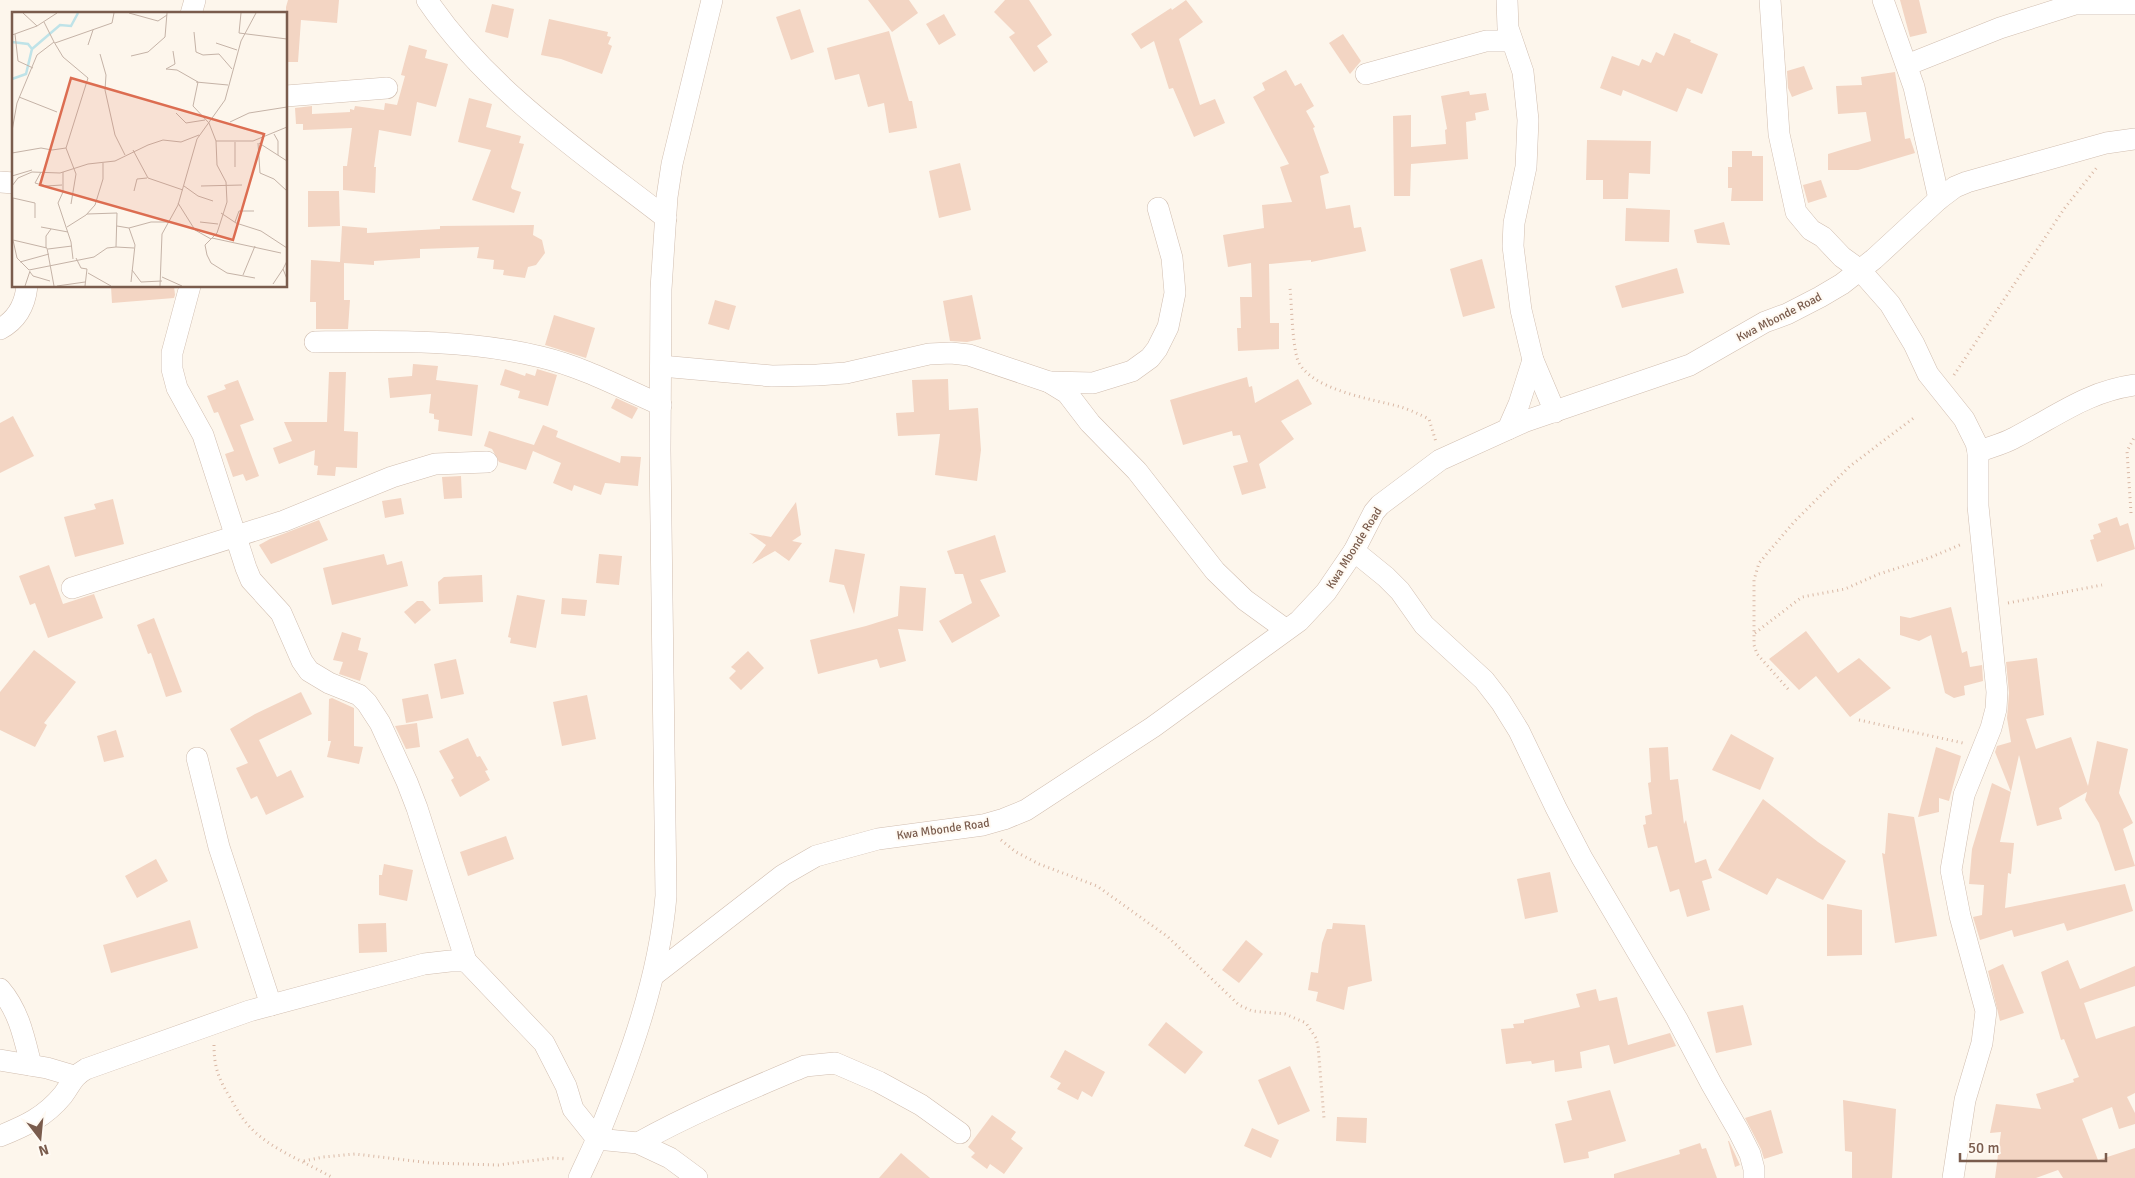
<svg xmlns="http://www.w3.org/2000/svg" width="2135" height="1178" font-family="Signika,sans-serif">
  <rect width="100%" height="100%" fill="#fdf6ec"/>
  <g fill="#f3d5c3">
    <path d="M288,0h51l-2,23 -36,-3 -3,42h-12v-55z"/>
    <path d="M868,0h41l9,13 -26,19z"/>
    <path d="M1005,0h24l23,35 -15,11 11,16 -14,10 -25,-35 6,-4 -21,-21z"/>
    <path d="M1186,0l17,22 -24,17 21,66 15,-6 10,24 -31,14 -21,-49 -4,1 -15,-48 -13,8 -10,-15 40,-26 1,2z"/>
    <path d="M1900,0h19l8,33 -17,4z"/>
    <path d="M492,4l22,5 -6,29 -23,-6z"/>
    <path d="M800,9l14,43 -23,8 -15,-43z"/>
    <path d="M944,14l12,21 -17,10 -13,-21z"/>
    <path d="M549,19l59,13 -1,4 4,1 -3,7 4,2 -10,28 -41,-15 -20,-4z"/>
    <path d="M889,31l20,70h3l5,27 -28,5 -5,-30 -16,4 -9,-33 -24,6 -8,-32z"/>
    <path d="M1674,33l17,7 -1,2 28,12 -16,40 -15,-6 -10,24 -54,-22 -2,6 -21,-8 12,-32 27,10 3,-7 9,4 5,-11 8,4z"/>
    <path d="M1343,34l18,27 -11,13 -21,-31z"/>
    <path d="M409,45l18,5 -2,8 23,6 -12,43 -19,-5 -6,34 -32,-6 -5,37h2l-1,26 -32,-3v-24h4l5,-38 -49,2v-6h-7l-1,-16 17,-2v8l38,-2v-3l4,1 1,-4 29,4 1,-7 12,2 8,-29 -4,-1z"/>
    <path d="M1804,66l9,23 -21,8 -4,-9 -1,-17z"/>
    <path d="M1286,70l9,16 6,-3 13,23 -8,5 9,16 -2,1 16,45 -9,3 6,33 24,-4 4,23 7,-1 5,24 -55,11v-2l-42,4 1,59h9v26l-41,2 -1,-23h4l-1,-31h12l-1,-34 -23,4 -5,-32 41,-7 -2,-23 30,-3 -12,-35 9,-3 -36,-67 12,-7 -3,-7z"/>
    <path d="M1895,72l10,67 5,-1 5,15 -57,17h-30v-16l43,-13 -5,-29 -28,2 -2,-28 26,-1 -1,-8z"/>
    <path d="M1469,91l1,4 16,-2 3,17 -14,3 1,7 -10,2 2,37 -57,5 -1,32h-16l-1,-80 18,-1v32l35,-3 -1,-14 2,-1 -6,-33z"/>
    <path d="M469,98l23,6 -6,23 35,9 -2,7 5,1 -13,43 1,2 9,3 -7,21 -42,-13 19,-50 -33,-8z"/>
    <path d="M1587,140l64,1 -1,33 -21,-1 -1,26h-25v-19h-17z"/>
    <path d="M1732,151h20v5h11v45h-32l1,-13h-4v-21h4z"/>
    <path d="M960,163l11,47 -32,8 -10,-47z"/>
    <path d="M1821,180l6,17 -19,6 -5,-18z"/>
    <path d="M308,191h31l1,35 -32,1z"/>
    <path d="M1626,208l44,2 -1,32 -44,-1z"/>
    <path d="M1724,222l6,23 -33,-2 -3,-13z"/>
    <path d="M534,225l-1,10 9,5 3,13 -9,12 -8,2 -3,11 -22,-3 1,-5 -11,-1 1,-9 -17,-2 2,-11 -59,2v9l-46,3v4l-30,-2v37h6l-2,29h-32v-27h-6l1,-42 29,2 2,-36 25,2v5l73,-4v-3z"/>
    <path d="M1482,259l13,49 -32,9 -13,-48z"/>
    <path d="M1677,268l7,25 -62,15 -7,-22z"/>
    <path d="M120,286h54l1,9 -1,3 -62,5 -1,-16z"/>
    <path d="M972,295l9,44 -14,3 -17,-1 -7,-40z"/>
    <path d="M715,300l21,6 -7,24 -21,-6z"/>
    <path d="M554,315l41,13 -9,30 -41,-13z"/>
    <path d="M413,364l25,2 -2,14 42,5 -6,51 -34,-5 1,-11 -5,-1v-5l-5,-1 2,-19 -41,4 -2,-20 24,-2z"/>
    <path d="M505,369l20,7 1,-3 9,3 2,-7 20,6 -9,31 -30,-8 2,-7 -20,-6z"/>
    <path d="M329,372h17l-2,59 14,1 -1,36 -21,-1 -1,9 -18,-1 1,-9 -4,-1 1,-15 -36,14 -6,-16 19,-7 -8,-19h43z"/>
    <path d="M1247,377l2,10 3,-1 3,17 43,-24 14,25 -31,17 13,18 -35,25 7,24 -24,7 -9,-29 15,-4 -8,-27 -7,1 -1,-5 -49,14 -13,-45z"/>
    <path d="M948,379l1,31 29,-2 3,42 -4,31 -42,-6 5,-41 -42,2 -2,-23 18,-1 -2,-32z"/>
    <path d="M238,380l16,40 -14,5 19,51 -13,5 -3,-7 -10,3 -8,-23 9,-3 -16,-39 -4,1 -7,-17 19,-7 -2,-4z"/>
    <path d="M616,398l22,10 -6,11 -21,-11z"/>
    <path d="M13,416l21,40 -34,17v-50z"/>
    <path d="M543,425l15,6 -2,6 64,26 1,-7 20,1 -3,29 -33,-3 -4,12 -27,-10 -2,6 -19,-8 8,-20 -28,-12 -7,19 -27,-8 -7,-13 -8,-3 5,-15 45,14z"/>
    <path d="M461,476l1,22 -18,1 -2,-22z"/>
    <path d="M401,498l3,16 -19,4 -3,-17z"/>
    <path d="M113,499l11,45 -49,13 -11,-40 32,-8 -2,-5z"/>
    <path d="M796,502l5,33 -9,6 10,2 -13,18 -14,-10 -23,13 14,-19 -17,-12 22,4z"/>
    <path d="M2117,517l3,9 8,-3 7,26 -38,13 -7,-22 4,-1 -1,-4 8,-3 -3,-8z"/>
    <path d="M319,520l9,20 -57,24 -12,-19 11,-6z"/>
    <path d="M995,535l11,37 -26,8 20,36 -48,27 -13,-22 33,-18 -9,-29h-8l-8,-23z"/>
    <path d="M835,549l30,5 -11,60 -10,-29 -15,-3z"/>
    <path d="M384,554l3,11 15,-4 6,25 -76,19 -9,-37z"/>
    <path d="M599,554l23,2 -3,29 -23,-2z"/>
    <path d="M49,565l14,39 31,-10 9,24 -55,20 -13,-35 -5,2 -11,-29z"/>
    <path d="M482,575l1,27 -44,2 -1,-22 6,-5z"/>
    <path d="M900,586l26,2 -3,43 -25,-2 8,32 -26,7 -3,-9 -59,15 -8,-34 56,-14 32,-10z"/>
    <path d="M517,595l28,5 -9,48 -26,-5 1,-5 -3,-1z"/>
    <path d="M562,598l25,2 -2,16 -24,-2z"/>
    <path d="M417,601h6l8,9 -16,14 -11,-12z"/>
    <path d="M1951,607l11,46 5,-2 3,16 12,-2 1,16 -19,5 1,9 -11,3 -9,-5 -14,-58 -12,6 -19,-6v-19l10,2z"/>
    <path d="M154,618l28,74 -16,5 -15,-44 -3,1 -11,-29z"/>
    <path d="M1806,631l32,42 21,-15 32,30 -41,29 -34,-41 -17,14 -30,-31z"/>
    <path d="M342,632l19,6 -3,12 10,3 -8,28 -21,-7 4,-12 -10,-2z"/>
    <path d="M34,650l42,32 -32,41 3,2 -12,22 -35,-17v-38z"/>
    <path d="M748,651l16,17 -23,22 -12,-12 7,-7 -5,-4z"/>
    <path d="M2037,658l7,57 -18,4 10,30 35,-12 17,49 9,-45 31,8 -9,44 14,30 -10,6 12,37 -20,5 -16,-48 -14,-23 2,-8 -28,16 3,11 -25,7 -18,-71 -19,87 14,1 -3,31 -3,-1 -3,35 120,-24 8,27 -66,20 -3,-8 -50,14 -2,-7 -32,10 -7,-23 9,-2 2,-30 -15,-1 3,-35 20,-66 19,9 -16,-40 2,-6 14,-4 -4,-24 2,-25 -3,-31z"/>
    <path d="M456,659l8,35 -23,5 -7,-35z"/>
    <path d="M301,692l11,22 -53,26 18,37 14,-7 13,27 -38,18 -9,-19 -6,3 -15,-31 12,-5 -18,-34 25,-15z"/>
    <path d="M428,694l5,24 -27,5 -4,-24z"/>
    <path d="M587,695l9,44 -34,7 -9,-44z"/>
    <path d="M332,698l22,10v38l9,1 -4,17 -32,-7 4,-16h-3l1,-42z"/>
    <path d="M417,723l3,24 -14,2 -11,-23z"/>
    <path d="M116,730l8,27 -20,5 -7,-26z"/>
    <path d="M1731,734l43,24 -14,32 -48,-20z"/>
    <path d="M468,738l9,19 3,-1 8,14 -3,1 5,9 -30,17 -9,-17 3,-2 -15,-27z"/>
    <path d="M1668,747l2,33 8,-1 6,45 2,-4 9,43 11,-4 6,19 -10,3 8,29 -23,7 -8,-28 -9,3 -13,-46 -9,2 -5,-23 3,-1 -1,-8 7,-2 -4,-31 3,-1 -2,-34z"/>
    <path d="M1936,747l25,9 -12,45 -10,-3v14l-21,5z"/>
    <path d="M1763,799l55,43 28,19 -23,39 -46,-22 -10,17 -49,-25z"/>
    <path d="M1888,813l26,4 23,119 -42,7 -13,-90 3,1z"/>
    <path d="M506,836l8,23 -46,17 -8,-24z"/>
    <path d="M156,859l12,22 -31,17 -12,-22z"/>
    <path d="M384,864l29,6 -6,31 -28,-6v-20h3z"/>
    <path d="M1550,872l8,40 -33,7 -8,-40z"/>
    <path d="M1827,904l35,6v45l-35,1z"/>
    <path d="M190,920l8,28 -87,25 -8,-28z"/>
    <path d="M386,923l1,29 -28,1 -1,-29z"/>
    <path d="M1333,923l32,2 7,56 -24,6 -4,23 -28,-9 2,-9 -10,-2 3,-18 7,1 4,-30 5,-14h5z"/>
    <path d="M1246,940l17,14 -24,29 -17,-13z"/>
    <path d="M2068,960l12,29 55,-23v20l-51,17 12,36 39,-13v67l-8,4 8,16v11l-16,5 -7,-22 -30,12 16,41 37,-12v30h-72l-5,-8 -22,8h-41l6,-46 -11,1 6,-29 45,5 -5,-15 38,-12 -1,-3 6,-2 -15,-38 -3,1 -20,-68z"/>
    <path d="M2003,964l21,49 -24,8 -12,-50z"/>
    <path d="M1596,989l3,12 18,-4 11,48 42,-12 6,13 -62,18 -5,-19 -29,7 2,16 -27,4 -1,-12 -22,4 -1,-3 -25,3 -5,-35 13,-1 -1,-4 11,-1v-3l56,-13 -4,-13z"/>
    <path d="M1743,1005l9,40 -36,8 -9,-41z"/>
    <path d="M1166,1022l37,30 -18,22 -37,-29z"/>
    <path d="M1065,1050l40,22 -13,25 -10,-6 -4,9 -21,-11 4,-6 -11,-6z"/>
    <path d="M1290,1066l20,45 -32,14 -20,-45z"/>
    <path d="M1610,1090l16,51 -38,11 1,6 -25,5 -9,-39 17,-4 -5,-19z"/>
    <path d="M1843,1100l53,9 -4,69h-40v-26l-7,-1z"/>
    <path d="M1771,1110l12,43 -19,6 -3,-10 -16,-31z"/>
    <path d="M992,1115l24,17 -5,7 12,9 -19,26 -14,-10 -3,5 -16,-12 4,-4 -7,-6z"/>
    <path d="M1337,1117l30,1 -1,25 -30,-2z"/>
    <path d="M1252,1128l27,12 -8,18 -27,-12z"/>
    <path d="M1728,1141h1l11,24 -5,2z"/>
    <path d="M1700,1143l2,6 4,-1 11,30h-103v-4l66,-20 -1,-4z"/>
    <path d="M901,1153l29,25h-51z"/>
  </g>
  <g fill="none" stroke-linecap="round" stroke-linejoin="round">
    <defs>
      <g id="minor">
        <path d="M427,0c61,90 154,152 239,218"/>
        <path d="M1507,0l1,28 15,44 5,48 -2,47 -12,56 -1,23 8,64 12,50 22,52"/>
        <path d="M1770,0l9,134 17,78 15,18 12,7 19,20 18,13 30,34 24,40 14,30 36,45 12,24 2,9v54l19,186 -1,17 -5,19 -27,67 -13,75 9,46 26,95 -4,32 -17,57 -12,78"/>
        <path d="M1883,0l31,87 25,112"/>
        <path d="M191,14l4,-14"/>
        <path d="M1907,65l93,-37 75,-24h60"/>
        <path d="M1366,74l120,-33h25"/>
        <path d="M286,96l101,-8"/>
        <path d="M0,182l14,1"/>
        <path d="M190,286l-18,67v16l5,19 26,47 43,133 5,12 30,33 21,48 7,10 20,12 30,12 8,8 13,20 27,59 10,26 49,153 78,82 22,43 7,23 24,30 41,4 32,15 27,20"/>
        <path d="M0,329c17,-9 25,-24 27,-43"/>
        <path d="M315,342c75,-1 153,-3 226,15 42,10 81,31 120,48"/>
        <path d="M661,366l111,10 45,-1 29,-2 83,-19 22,-1 18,2 80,27 18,11 23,30 47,48 78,100 30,29 40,29"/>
        <path d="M1049,382l44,1 39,-12 18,-13 7,-9 11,-22 7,-34 -3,-35 -14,-50"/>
        <path d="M1508,429l11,-25 14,-44"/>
        <path d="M1978,452c12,-5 25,-8 36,-14 43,-22 72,-46 121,-53"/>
        <path d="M1354,551l32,26 14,14 24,34 60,55 17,22 18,29 37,77 26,50 95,161 35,66 26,45 12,24 4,15v9"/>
        <path d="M72,588l212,-67 108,-44 43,-13 52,-2"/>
        <path d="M197,758l22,89 52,158"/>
        <path d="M654,975l129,-100 33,-19 62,-17 105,-14 21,-6 22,-9 127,-83 146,-106 27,-29 28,-41 20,-39 6,-7 60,-45 86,-39 164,-56 75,-43 22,-8 33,-17 22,-13 32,-25 65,-60 16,-12 12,-5 139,-39 29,-4"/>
        <path d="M0,989c19,22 24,48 31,76"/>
        <path d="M0,1060l47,8 27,8"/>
        <path d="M0,1136c25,-10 45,-19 63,-41 9,-12 9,-18 23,-26l163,-58 175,-47 26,-3h16"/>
        <path d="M638,1143c54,-30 110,-53 167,-77l30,-3 44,19 42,23 39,28"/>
        <path d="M579,1178c6,-14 13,-27 19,-42 31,-76 61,-157 68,-240l-6,-446 1,-161 6,-92 5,-33 40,-164"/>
      </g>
    </defs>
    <use href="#minor" stroke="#d1beb0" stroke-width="22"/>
    <g stroke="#d9b8a5" stroke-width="3" stroke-dasharray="1 4" stroke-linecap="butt">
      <path d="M1290,289c2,21 2,49 7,69 10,32 76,41 104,49 9,3 18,7 28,12l7,23"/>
      <path d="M1954,375l110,-166 34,-43"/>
      <path d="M2131,513l-4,-62 8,-15"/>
      <path d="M2008,603l94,-18"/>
      <path d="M1755,633l47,-36 43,-8 34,-15 50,-16 33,-14"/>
      <path d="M1788,689l-31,-35 -3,-9v-65l5,-17 35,-41 56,-56 65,-49"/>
      <path d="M1859,720l104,23"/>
      <path d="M1001,840l15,12 23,12 58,22 71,51 71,68 13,6 33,3 21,9 10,15 2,8 6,72"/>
      <path d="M214,1045c0,23 5,35 17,54 5,9 10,18 17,26 21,24 58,37 85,53"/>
      <path d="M304,1161l19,-4 32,-3 76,9 67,2 55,-7 14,1"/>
    </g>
    <use href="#minor" stroke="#fff" stroke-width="21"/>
  </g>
  <g text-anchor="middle" stroke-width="4" stroke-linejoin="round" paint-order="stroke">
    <g font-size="12" fill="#7a5c4d" stroke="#fffaf3">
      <text transform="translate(1779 317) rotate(-27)" y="4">Kwa Mbonde Road</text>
      <text transform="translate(1354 548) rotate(-58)" y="4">Kwa Mbonde Road</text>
      <text transform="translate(943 829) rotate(-8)" y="4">Kwa Mbonde Road</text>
    </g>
  </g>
  <g transform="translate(12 12)">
    <rect width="275" height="275" fill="#fdf6ec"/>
    <path fill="none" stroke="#bfe3e8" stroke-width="2.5" d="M0,30l16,2 4,5M0,67l14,-5 6,-25 28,-24 11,1 7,-13"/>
    <path fill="none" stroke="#c5b3a7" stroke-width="1" d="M11,1l14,13M117,1l29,8 9,-6M229,1l-2,20 48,6M182,20l2,20 7,3 16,-1 13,15M3,22l3,27 15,7M0,23l25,-9 20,-13M42,30l9,15 25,21 -22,70 10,26 -5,30M43,31l57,-20 2,-10M204,31l21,7M76,33l5,-15M161,39l2,13 -9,5 11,1 21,12 -5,24 16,17 7,18 1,24 9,17 1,20 -10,31 -12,12 2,10 4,8 16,10 28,5M88,42l6,21 -1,15 10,45 10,20M119,44l17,-4 17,-15 2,-24M184,70l32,3M7,85l38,15M164,101l10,10 19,-3M218,110l19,-9 38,-6M0,119l5,-28 20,-48 17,-13 -10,-20M262,122l4,7v14M204,129h37l34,-14M223,130v25M246,131l2,30 14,6 13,12M247,131l28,18M121,138l15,28 35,12M0,141l29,-5 11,2 14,-2M29,160l-6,11 11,3 16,-1M51,160v20l-5,11 13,39 2,17M0,164l20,-6M0,174l6,-8 14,-6 28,1 28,-9 27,-3 33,-16 15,-5 18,2 18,-7M172,174l14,10 15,5M189,174l41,-1M122,179l3,-12 10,-1M1,186v42l4,18 12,12 65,-13 13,-9 9,-1 1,-34 -30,1M1,186l22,5v15M166,191l17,27 16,9M209,201l15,10 25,8 26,17M188,210l18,2M223,210l4,-11h15M105,214l12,2 22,-6h18M29,215l27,5M55,215l19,-12 9,-10 8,-26v-16M117,216l6,17 -4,37M200,226l69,15M1,228l34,8 7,38M104,235l18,1M34,236v-12l5,-7M36,237l24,-3M64,246l5,10 6,1 -2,17M275,249l-4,8 4,10M8,250l29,-8M120,258l9,12 21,-1M18,260l3,4 17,5M76,261l23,13M231,263l12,-29M150,265l20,9M261,272l10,-15M13,274l5,-15M45,274l28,-4M148,274l2,-52 16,-29 19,-66 28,-39 16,-59 15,-28"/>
    <path fill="#dc6d51" fill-opacity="0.15" stroke="#dc6d51" stroke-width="2.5" d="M59,66l193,56 -31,106 -193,-55z"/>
    <rect width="275" height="275" fill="none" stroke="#7a5c4d" stroke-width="2.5"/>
  </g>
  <g transform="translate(40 1138) rotate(164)" stroke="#fffaf3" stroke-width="4" paint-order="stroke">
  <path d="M0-4L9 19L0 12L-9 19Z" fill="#7a5c4d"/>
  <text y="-8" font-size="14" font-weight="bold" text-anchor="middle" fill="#7a5c4d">N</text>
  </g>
  <path d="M1960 1153v8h146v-8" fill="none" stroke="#7a5c4d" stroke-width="2.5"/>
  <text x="1968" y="1153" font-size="15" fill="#7a5c4d" stroke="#fffaf3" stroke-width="4" paint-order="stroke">50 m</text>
</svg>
